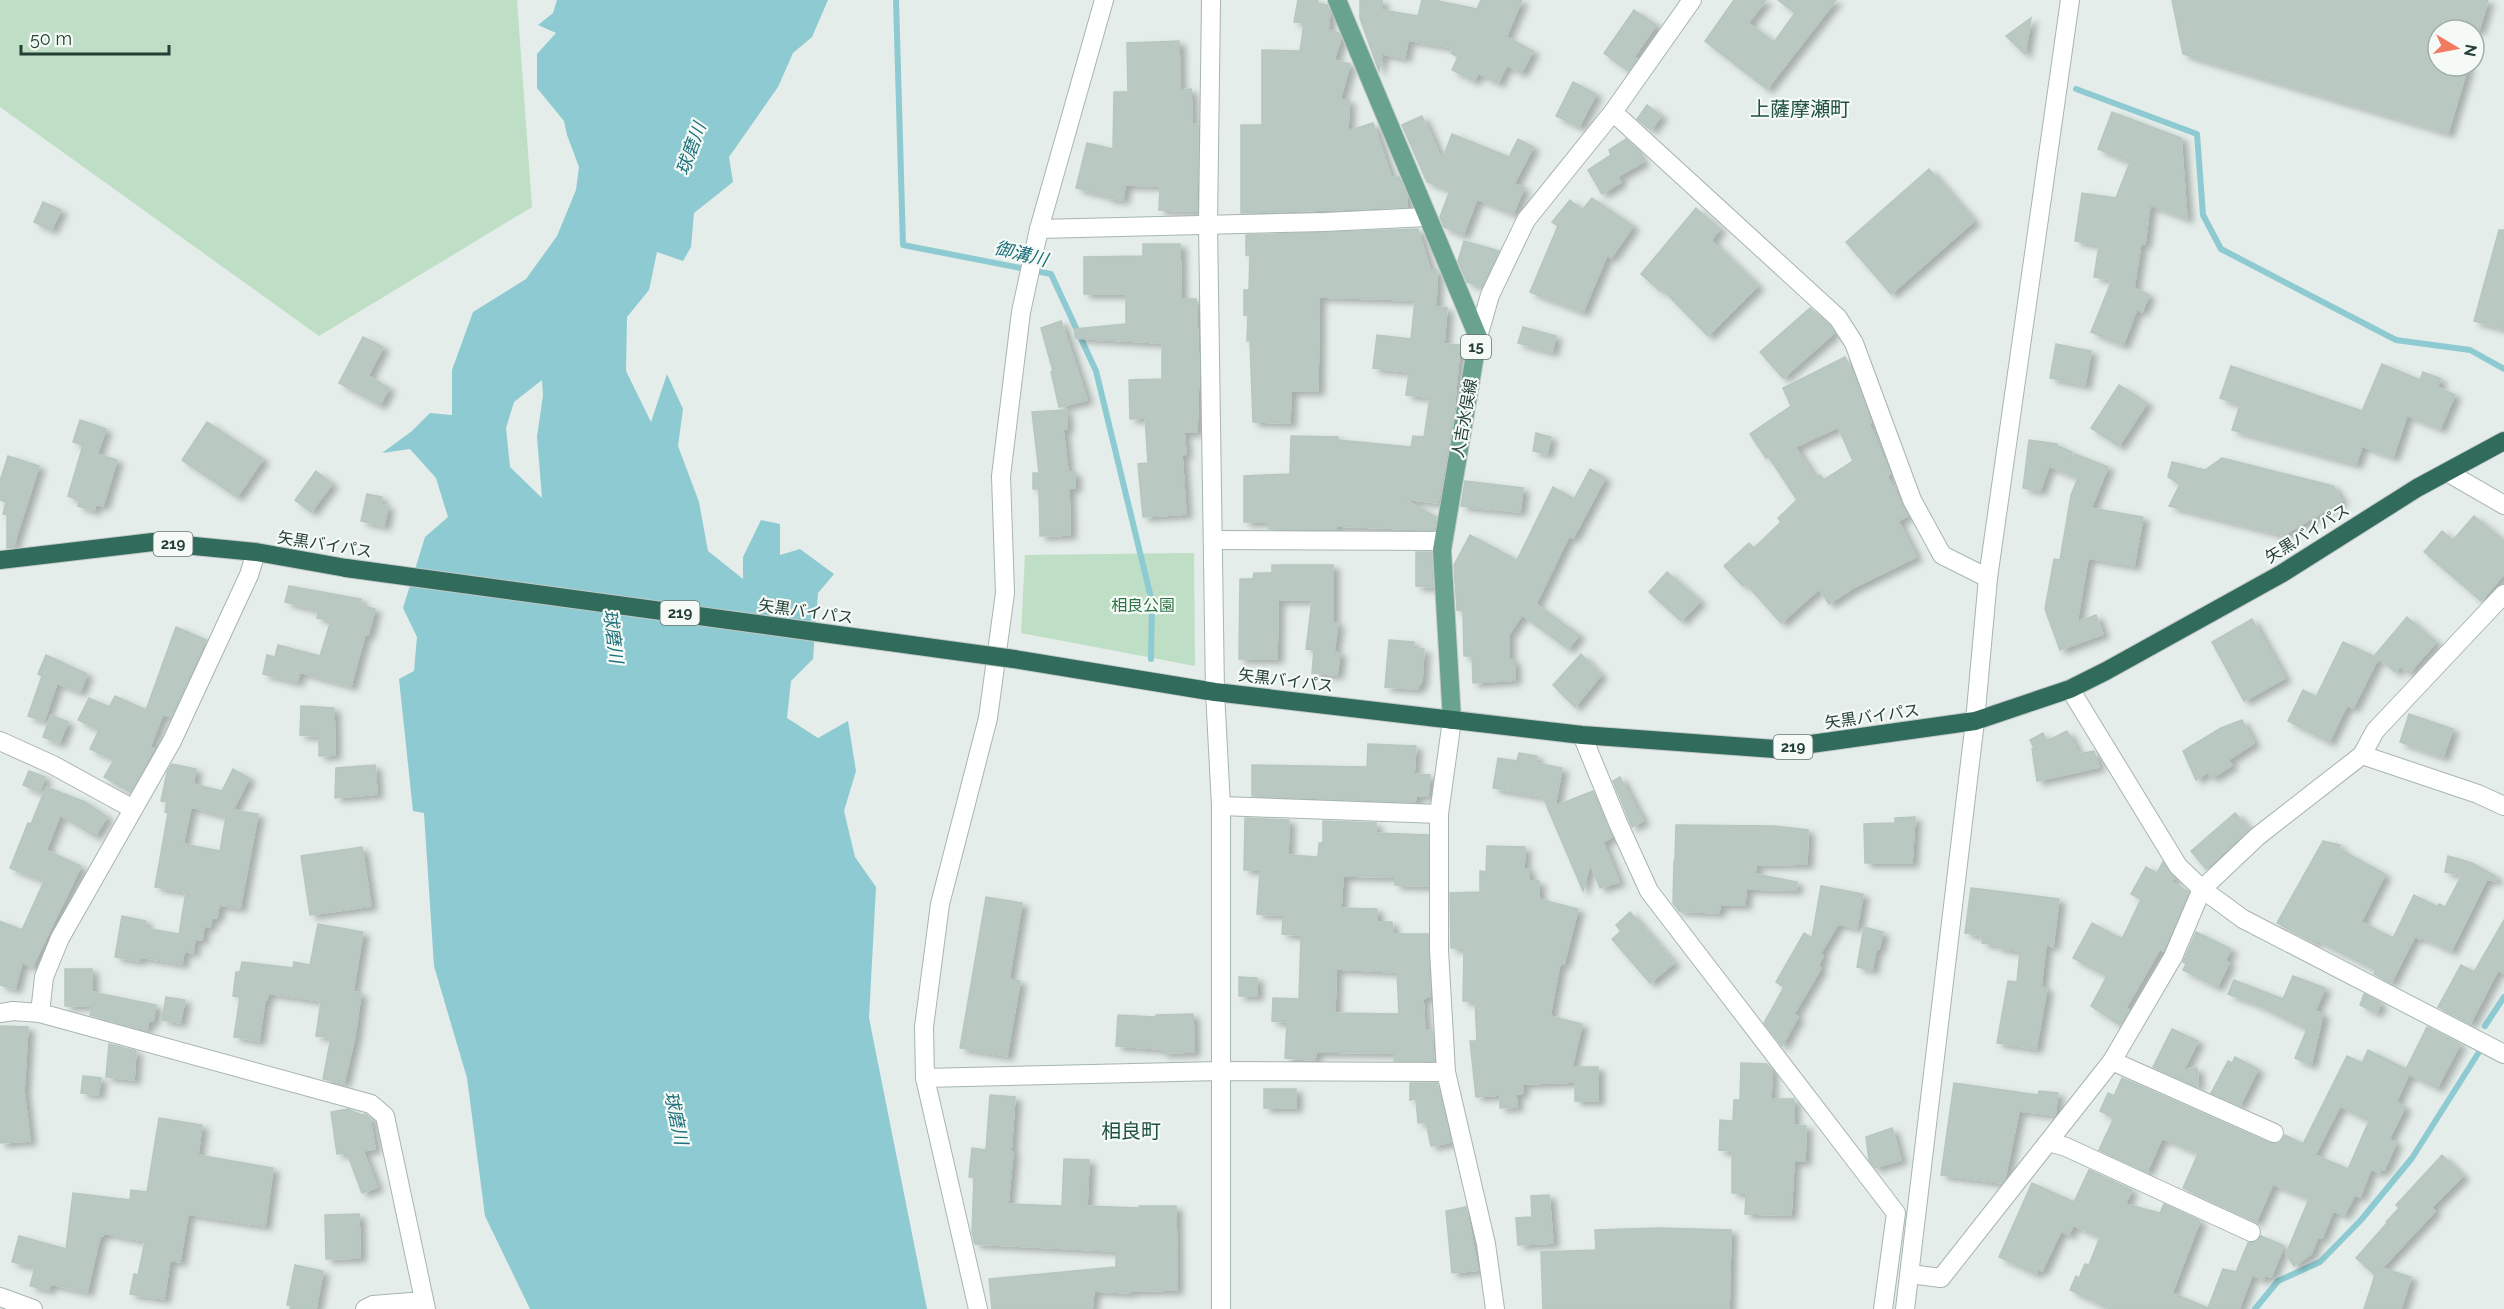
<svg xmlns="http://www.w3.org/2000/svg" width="2504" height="1309" font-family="Raleway,'Noto Sans JP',sans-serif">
  <defs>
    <filter id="shadow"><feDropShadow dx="6" dy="4" stdDeviation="3" flood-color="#0004"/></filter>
  </defs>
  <rect width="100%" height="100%" fill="#e4ede9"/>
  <g fill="#bedec5">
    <path d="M0,0h517l15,207 -213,129 -319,-229z"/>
    <path d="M1194,553l1,113 -174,-33 4,-78z"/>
  </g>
  <path fill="#8ecad1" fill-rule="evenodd" d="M557,0h271l-16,37 -19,16 -15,34 -49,70 4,25 -39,31 -3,34 -8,14 -26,-9 -8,38 -22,27 -1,54 25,51 16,-48 16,35 -5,37 21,56 9,49 35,28v-22l18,-37 19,4v31l20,-6 34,25 -16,19 -5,66 -22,22 -4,37 31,20 30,-17 8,50 -12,40 11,46 21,30 -7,131 58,291h-397l-45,-93 -18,-138 -33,-112 -10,-153 -11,-2 -14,-132 15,-8 3,-34 -14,-29 22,-71 23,-20 -12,-39 -26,-29 -28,4 30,-22 18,-18 22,2v-45l21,-58 53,-33 31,-43 19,-46 3,-23 -12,-32 -3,-14 -27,-33v-34l19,-21 -18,-8 15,-12zM542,380l1,15 -6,42 5,61 -32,-31 -4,-39 8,-26z"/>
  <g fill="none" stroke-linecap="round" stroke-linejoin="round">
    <g stroke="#8ecad1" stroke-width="6">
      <path d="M896,0l7,245 148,29 45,97 56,231 -1,57"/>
      <path d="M2076,89l121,45 6,81 18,34 175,91 74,10 34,19"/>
      <path d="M2485,1026l19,-29"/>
      <path d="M2255,1309l23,-28 42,-19 41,-42 51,-62 67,-106"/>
    </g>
  </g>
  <g fill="#bac8c2" stroke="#b7c7bf" stroke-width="1.5" fill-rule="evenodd" filter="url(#shadow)">
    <path d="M1298,0h20l-1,3 10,2 3,8 -2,17 11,3 2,5 -7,22 16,4 -10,36h9l-1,31 25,-8 18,54h8l8,20v10l-166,6v-88h21v-75l38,1 4,-28 -10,-1z"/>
    <path d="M1360,0h22v10l36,6 4,-16h12l43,9 4,-9h41l-16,37 27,14 -12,22 -14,-8 -9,18 -20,-10 -4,8 -22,-11 6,-13 -7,-4 3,-5 -46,-8 -3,18 -23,-4 -3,17 -19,-53z"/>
    <path d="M1734,0h32l-18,23 26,19 21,-29 -17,-13h58l-69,89 -62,-48z"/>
    <path d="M2172,0h316l-9,30h-41v36h30l-20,67 -265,-79z"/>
    <path d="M1634,10l22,15 -22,32 3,2 -9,12 -24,-18z"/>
    <path d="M2031,18l-6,36 -19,-18z"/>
    <path d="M1179,41l1,49 11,-1 1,35h6l-1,87 -38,-1 1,-24 -35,-1 -2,15 -16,-2 1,-2 -32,-8 11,-45 26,6 1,-57h14l-1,-49z"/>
    <path d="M1573,82l23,12 -17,33 -23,-11z"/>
    <path d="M1647,105l14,11 -10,14 -14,-11z"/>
    <path d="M2112,112l69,26 6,81 -37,-14 -5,39 -4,-1 -7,45 15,7 -7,17 -5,-3 -14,36 -32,-13 21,-52 -18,-3 5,-32 -24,-4 7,-48 34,5 14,-36 -32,-13z"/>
    <path d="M1422,116l20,44 10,-26 57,23 9,-18 15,8 -19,37 10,4 -11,26 -36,-15 -14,36 -19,-8 -4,-10 10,-27 -23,-8 -25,-57z"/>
    <path d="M1626,139l7,7 10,16 -26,15 4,5 -19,12 -14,-24 23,-15 -2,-5z"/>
    <path d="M1929,169l45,52 -83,73 -45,-52z"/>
    <path d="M1592,198l41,28 -22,32 -4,-3 -24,57 -53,-20 28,-66 -6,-4 18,-22 12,10z"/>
    <path d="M43,202l18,8 -10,20 -17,-8z"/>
    <path d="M1696,208l24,21 -9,11 47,46 -50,50 -46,-47 -2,2 -19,-17z"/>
    <path d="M1418,229l12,41h7l-1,37 11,1 -3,36 16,1 -6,66 -16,92 -34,-4 32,18 -2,13 -98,-4v3h-67v-7h-25v-46l46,-2 1,-38 47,1v3l73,7 2,-11 11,1 6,-40 -24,-2 3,-23 -36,-4 4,-33 34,4 4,-39 -96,-3 -1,94h-27l-1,32 -37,-1 -3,-81h-3l1,-26h-4v-25h5l1,-35h-4v-20z"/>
    <path d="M2499,230h5v99l-30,-8z"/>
    <path d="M1464,241l35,10 -17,35 -15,-4 -9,-21z"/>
    <path d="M1143,244h37l1,55h15l3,68 -2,65h-13l2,22 -4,1 4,59 -43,3 -5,-53 10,-1 -3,-45 -15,1 -1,-39 33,-1v-36l-87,-5v-9l51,-5v-30h-42v-37l59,-1z"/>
    <path d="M1810,308l19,17 5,8 -51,45 -23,-26z"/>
    <path d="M1061,321l26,79 -28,7 -8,-35 2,-1 -12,-43z"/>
    <path d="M1523,327l33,9 -4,16 -34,-9z"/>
    <path d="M363,337l20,10 -15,29 21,12 -9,17 -41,-22z"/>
    <path d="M2056,344l35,7 -6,34 -35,-7z"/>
    <path d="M1845,357l10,21 16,45 -2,1 21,50 -3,2 20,40 -9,5 18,36 -63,31 -24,16 -10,-15 -38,34 -35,-39 -3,2 -19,-20 25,-23 5,5 27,-26 -3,-4 19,-18 -28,-43 -3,1 -16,-24 41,-28 -8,-18zM1838,427l15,34 -29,19 -4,-5 -5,3 -20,-31z"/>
    <path d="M2382,364l38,16 3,-8 18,7 -4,8 18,8 -15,34 -33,-14 -14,42 -31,-11 -6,18 -124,-34 8,-25 -20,-7 11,-32 131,45z"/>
    <path d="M2119,385l28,18 -28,43 -28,-18z"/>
    <path d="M1066,410l1,19h-4l5,43h7v16h-6l1,47 -30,1 -1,-47h-6v-16h6l-7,-61z"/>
    <path d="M80,420l26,9 -9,25 20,6 -14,46 -7,-2 -2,7 -16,-5 2,-5 -12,-5 15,-51 -10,-3z"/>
    <path d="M207,422l56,37 -26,38 -55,-37z"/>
    <path d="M1536,433l15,4 -4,17 -14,-3z"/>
    <path d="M2029,440l28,4v2l15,6 -2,10 5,-8 33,13 -17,41 52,9 -9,49 -46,-8 -11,64 19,-7 7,19 -43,16 -15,-41 9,-50 6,1 11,-65 7,-17 -29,-12 -9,25 -17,-3z"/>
    <path d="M8,456l31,10 -26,81 -6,1v-33l-4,-1 3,-12 -6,-2v-19z"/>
    <path d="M2222,458l111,28 9,15 -59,34 -114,-29 11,-22 -12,-7 4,-15 33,8z"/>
    <path d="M1590,469l15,9 -32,60 -4,-2 -33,68 43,31 -11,14 -46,-34 -13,19v27l5,-1 1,20 -42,3 -1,-27h-8l-1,-45 -6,-1 -3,-45 16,-30 47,25 36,-73 21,12z"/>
    <path d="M316,471l16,13 -21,28 -16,-12z"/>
    <path d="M1465,481l58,7 -3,24 -59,-6z"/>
    <path d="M367,494l15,3 -2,7 8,2 -4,20 -23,-5z"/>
    <path d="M2474,516l30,25v33l-23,27 -57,-49 18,-21 11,9z"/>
    <path d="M1416,552h15l2,35 -17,-1z"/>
    <path d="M1272,565h61v58h5l-4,29 6,1 -3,22 -25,-2 2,-23 -8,-1 6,-49h-34l-1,59h-38l1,-80h13l1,-6h18z"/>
    <path d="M1667,572l33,29 -19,20 -32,-29z"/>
    <path d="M289,586l72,13 -1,6 15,4 -7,26 -3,-1 -14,52 -51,-14 -3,10 -34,-8 4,-19 8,2 3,-12 42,11 11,-36 -14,-2 1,-8 -33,-8z"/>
    <path d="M2407,617l29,25 -27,31 -9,-7 -5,6 -20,-17z"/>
    <path d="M2252,619l33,59 -41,23 -32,-59z"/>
    <path d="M176,627l30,13 -35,77 -8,-3 -13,33 4,2 -24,43 -26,-15 10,-17 -24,-11 9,-19 -21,-10 11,-22 20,9 6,-11 31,14z"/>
    <path d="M1389,640l25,2 -1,7h11l-2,32 -5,8 -32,-2z"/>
    <path d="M2343,642l35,16 -25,50 -6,-3 -18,37 -41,-21 15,-31 13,7z"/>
    <path d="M1581,654l20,21 -26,32 -22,-22z"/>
    <path d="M46,655l41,19 -7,18 -23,-9 -13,38 -16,-5 14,-40 -4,-2z"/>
    <path d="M301,706l33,2 1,47 -16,1v-20l-19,-1z"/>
    <path d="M2409,714l44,15 -10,28 -43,-15z"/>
    <path d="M51,715l17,7 -9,21 -16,-6z"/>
    <path d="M2242,720l12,23 -26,17 4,5 -20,13 -4,-6 -12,8 -13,-29 38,-23z"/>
    <path d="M2067,731l12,23 15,-3 5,16 -62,14 -5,-32 2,-1 -4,-8 13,-7 4,8z"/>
    <path d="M1368,744l48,2 -2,28 16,1 -2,21h-12l-1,6 -163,-6v-31l115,2z"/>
    <path d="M1519,753l18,3 -1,7 26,5 -7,38 38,-15 19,46 -9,5 16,40 -19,6 -10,-25 -7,28 -40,-94 -50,-9 5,-30 19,3z"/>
    <path d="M172,764l24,5 -3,15 29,7 11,-22 16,9 -16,32 25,4 -18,94 -21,-3 -2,13 -5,-1 -2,10 -6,-1 -2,14 -7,-1 -2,14 -9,-2 -2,13 -42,-7 -1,4 -24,-4 7,-41 24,5 -1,7 34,6 7,-42 -31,-5 13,-74 -3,-1 2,-10 -6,-1 6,-29zM191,807l35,9 -6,35 -37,-7z"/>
    <path d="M375,765l2,29 -42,4 1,-30z"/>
    <path d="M29,771l16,6 -5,15 -17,-7z"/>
    <path d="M1620,777l23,44 -11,6 -19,-46z"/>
    <path d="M46,787l39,15 22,15 -12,19 -35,-21 -14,35 35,16 -49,101 -10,-5 -7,27 -15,-4v-64l22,9 22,-49 -34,-13 18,-45 3,1z"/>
    <path d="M2235,813l14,16 -43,40 -15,-18z"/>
    <path d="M1915,817l-3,46h-47l-1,-39 31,-1v-5z"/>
    <path d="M1245,818l44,2 -1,35 30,2 1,-14h4v-22l53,2v10l52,2v51l-33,-1v-8l-52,-1 -2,32 36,1v13h15l1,12h35l2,62 -7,3 2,31h7l2,31h-40v-8l-78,-1 -1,8 -30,-2 2,-36 -15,-1 1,-23 26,1 2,-64 -19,-1 1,-19 -26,-1 3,-44h-16zM1336,969l61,3 2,42 -64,-1z"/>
    <path d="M1676,825l99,1 33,4 -1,34 -51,1 -1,9 42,8 -1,8 -50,-1 -1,16h-25l-1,8 -40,-2 -6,-8 1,-42 5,-4 -4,2z"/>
    <path d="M2323,841l17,4 -1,4 46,25 -24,48 32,16 21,-43 24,12 1,-3 6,3 17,-32 -17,-3 3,-16 24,7 25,14 -1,4 -9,-2 -36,72 -30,-14 -1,2 -5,-3 -24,47 -17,-9 2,-4 -60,-30 -2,3 -37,-20z"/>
    <path d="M1487,846l38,1 -1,22h5v12h10v18l39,10 -14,55 -4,-1 -10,53 32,8 -10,43h26v34h-23v-19l-53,2 1,9 -7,1 1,13 -17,1v-13l-24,2 -6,-56h7l-2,-40h-12l1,-53h-13l-1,-55 30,-1v-21l6,1z"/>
    <path d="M362,847l9,59 -61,9 -9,-59z"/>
    <path d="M2163,862l11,16 -2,4 17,10 -26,59 -3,-2 -34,59 3,2 -9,15 -29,-19 16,-30 -34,-18 19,-35 30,16 19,-40 -10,-5 15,-27 11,6z"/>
    <path d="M1821,886l42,8 -6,34 -19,-4 -18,30 3,2 -5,10 3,2 -27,46 4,3 -16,29 -18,-23 20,-36 -8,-5 28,-49 8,5z"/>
    <path d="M1971,888l88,11 -6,48 -7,-3 -5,43 6,1 -11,61 -39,-6 11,-62 9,1 3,-31 -22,-3v-3l-16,-2 1,-7 -18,-3z"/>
    <path d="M986,897l36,6 -13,76 11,2 -13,75 -47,-8z"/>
    <path d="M1630,912l44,51 -24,20 -38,-44 9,-8 -5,-6z"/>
    <path d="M2504,920v53l-6,-3 -28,54 -32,-17 23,-42 13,7z"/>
    <path d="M318,924l45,8 -10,60 8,1 -6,43 -11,47 -21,-4 8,-42 -15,-1 5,-35 -53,-8 -1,7h-2l-6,41 -25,-4 6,-40 -7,-1 3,-24h4l2,-10 51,6 1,-6 16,3z"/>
    <path d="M1864,927l19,5 -4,17h-3l-4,21 -15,-3z"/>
    <path d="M2196,932l35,17 -6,12 4,2 -12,24 -34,-17 3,-6 -3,-2z"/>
    <path d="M65,969h27v23l64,13 -3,16 -4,-1 -2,9 -9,-1 -48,-13 2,-9h-27z"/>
    <path d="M2293,976l32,12 -10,23 8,3 -12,51 -16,-7 12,-29 -53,-26 -26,-9 6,-14 49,19z"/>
    <path d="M1239,977l18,1v18h-18z"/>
    <path d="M2364,994l17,9 -5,10 -16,-8z"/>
    <path d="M166,997l19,3 -5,23 -18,-3z"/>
    <path d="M1193,1014l1,38 -32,1v-4l-46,-3 2,-31 38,2v-2z"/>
    <path d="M0,1026l28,1 -4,64 6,50 -30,2z"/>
    <path d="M2427,1027l33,17 -23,44 -28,-14 -13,28 9,5 -16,32 7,4 -12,27 -3,-1 -2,4 -8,-4 -11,28 -5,-2 -11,20 -11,-4 -11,27 -4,-1 -7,17 -17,12 -8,-12 23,-55 -36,-15 -17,38 -73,-34 15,-34 -3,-2 -33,-14 -15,34 -48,-22 15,-32 -14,-7 8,-18 6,3 8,-18 147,65 11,-1 5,-7 18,9 44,-88 15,7 6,-13 38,19zM2340,1106l29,15 -21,48 -33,-14z"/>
    <path d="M2172,1029l26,12 -14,28 13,-1 1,19 -45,-20z"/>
    <path d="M109,1044l27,7 -2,29 -28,-3z"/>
    <path d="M2235,1057l23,12 -18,36 -29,-12 17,-32 4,2z"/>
    <path d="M1741,1063l26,1 5,6 -1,29h23v26l12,1 -1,35h-11l-3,54 -46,-1 1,-21h-14v-42l-13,-1 1,-30 13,1 1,-21h6z"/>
    <path d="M83,1076l18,2 -3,17 -17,-2z"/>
    <path d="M1410,1083h27l14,59 -20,4 -5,-24 -8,1 -2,-24 -6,1z"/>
    <path d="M1954,1083l84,12 1,-4 19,2 -3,22 -36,-4 -14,67 -3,5 -61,-8z"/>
    <rect x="1264" y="1089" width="32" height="19"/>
    <path d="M990,1095l25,2 -4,55h2l-5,52 54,2 2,-47 25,1 -2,46 52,2v-2h37l1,84 -47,1v2l-36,-2 -2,18h-100l-3,-30 127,-12v-16l-141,-7 -3,-12 2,-55h-5l3,-29 14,2z"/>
    <path d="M348,1109l13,6 5,-1 4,4 5,31 -12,2 14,36 -15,6 -15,-40 -10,1 -6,-42z"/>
    <path d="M159,1118l43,7 -4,30 75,13 -8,58 -77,-12 -8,48 -10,-2 -6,39 -34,-5 4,-20 4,1 7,-34 -41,-8 -1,3h-3l-13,56 -37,-8 -1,6 -19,-4 5,-19 -23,-5 7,-26 47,13 7,-56 57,7 1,-10 16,2z"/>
    <path d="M1892,1128l9,32 -26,8 -6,-8 -3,-23z"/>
    <path d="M2442,1155l21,21 -32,32 4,3 -53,57 29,9 -10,32h-37l11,-34 -19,-17 31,-35 -1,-1 13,-14 -3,-3z"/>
    <path d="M2089,1170l43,20 -7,14 35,9 4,-9 36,17 -28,72 36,15 15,-39 13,3 12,-29 9,-2 4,-5 23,10 -13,31 -6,-2 -2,5 -11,-5 -13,34h-129l-40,-19 6,-14 3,2 6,-14 4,1 11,-28 -27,-12 -4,10 -8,-4 -19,40 -4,-2 -2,5 -37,-17 33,-74 42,19z"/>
    <path d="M1549,1195l4,48 -35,2 -2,-27 16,-1 -1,-21z"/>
    <path d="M1466,1207l12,63 -26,3 -6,-62z"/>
    <path d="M359,1214l1,44 -34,1 -1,-44z"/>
    <path d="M1660,1228l71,2 -2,79h-186l-2,-57 55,-2 -1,-20z"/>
    <path d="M295,1265l28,6 -7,38h-26l1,-3 -4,-1z"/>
  </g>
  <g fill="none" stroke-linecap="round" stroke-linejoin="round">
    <defs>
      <g id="minor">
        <path d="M1211,0l-3,224 7,468 6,114v503"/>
        <path d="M1613,112l225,206 16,25 58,157 30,55 46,23"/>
        <path d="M1039,229l286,-7 101,-5"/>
        <path d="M1478,337l12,-42 36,-75 87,-108 79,-112"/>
        <path d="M2447,472l57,33"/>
        <path d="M1213,540l230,1"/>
        <path d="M2070,689l108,177 24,23 41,30 261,135"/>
        <path d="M1452,720l-13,94v136l7,122 40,172 9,65"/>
        <path d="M1582,735l36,88 31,68 247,322 -13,96"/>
        <path d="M0,741l53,24 80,44"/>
        <path d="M2362,755l116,39 26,12"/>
        <path d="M1221,806l218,8"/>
        <path d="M0,1013l13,-2 27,2 331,91 14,12 41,193"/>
        <path d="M40,1013l4,-36 16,-39 112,-197 77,-166 7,-23"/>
        <path d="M2112,1061l162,72"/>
        <path d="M925,1078l295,-7 226,1"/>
        <path d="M2049,1142l17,5 185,85"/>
        <path d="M1910,1274l31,4 171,-217 61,-104 29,-68 56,-53 104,-81 13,-24 129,-137"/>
        <path d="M0,1297l33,12"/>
        <path d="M365,1309l8,-4 51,-4"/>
        <path d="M978,1309l-53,-231 -1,-51 16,-123 48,-186 17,-125 -4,-117 20,-164 18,-83 65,-229"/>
        <path d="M1905,1309l70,-588 13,-143 82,-578"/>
      </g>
      <path id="major" d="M1337,0l141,337 -36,213 10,170"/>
      <g id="highway">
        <path d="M0,560l153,-18 103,10 90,16"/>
        <path d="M1014,659l201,33 367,43 193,14 200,-28 95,-32 36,-18 175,-97 136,-86 87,-47"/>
      </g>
    </defs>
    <use href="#minor" stroke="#a7b5b0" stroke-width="20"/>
    <use href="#major" stroke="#c2c9c7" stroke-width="20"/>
    <use href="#highway" stroke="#c2c9c7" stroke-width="20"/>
    <use href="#minor" stroke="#fff" stroke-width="18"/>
    <use href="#major" stroke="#6aa290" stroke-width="18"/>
    <use href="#highway" stroke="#306b5b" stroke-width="18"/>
    <defs>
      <path id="highway-bridge" d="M346,568l668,91"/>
    </defs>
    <use href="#highway-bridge" stroke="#c2c9c7" stroke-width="20" stroke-linecap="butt"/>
    <use href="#highway-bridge" stroke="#306b5b" stroke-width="18"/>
  </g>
  <g text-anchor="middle" stroke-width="4.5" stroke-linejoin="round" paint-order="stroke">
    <g fill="#f5faf7" stroke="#637770" stroke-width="1.5">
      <rect x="1461" y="335" width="30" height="24" rx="4.5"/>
      <rect x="153.5" y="532" width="39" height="24" rx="4.5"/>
      <rect x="660.5" y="601" width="39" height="24" rx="4.5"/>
      <rect x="1773.5" y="735" width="39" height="24" rx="4.5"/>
    </g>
    <g font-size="15" font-weight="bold" fill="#243f36">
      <text x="1476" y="352">15</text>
      <text x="173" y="549">219</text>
      <text x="680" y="618">219</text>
      <text x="1793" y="752">219</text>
    </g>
    <g font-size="16" fill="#243f36" stroke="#f5faf7">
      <text transform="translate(1464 418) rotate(-80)" y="6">人吉水俣線</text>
      <text transform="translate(2307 533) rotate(-32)" y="6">矢黒バイパス</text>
      <text transform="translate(325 544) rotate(9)" y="6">矢黒バイパス</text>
      <text transform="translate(806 611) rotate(8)" y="6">矢黒バイパス</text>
      <text transform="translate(1286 680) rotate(7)" y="6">矢黒バイパス</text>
      <text transform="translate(1872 716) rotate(-8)" y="6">矢黒バイパス</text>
    </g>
    <g font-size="16" fill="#2e7546" stroke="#f5faf7">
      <text x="1143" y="611">相良公園</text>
    </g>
    <g font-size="18" font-style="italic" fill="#1e707a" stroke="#f5faf7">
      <text transform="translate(691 149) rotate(-70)" y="6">球磨川</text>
      <text transform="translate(1021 254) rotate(14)" y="6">御溝川</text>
      <text transform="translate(613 636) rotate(83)" y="6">球磨川</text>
      <text transform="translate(676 1118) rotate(78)" y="6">球磨川</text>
    </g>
    <g font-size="20" fill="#205142" stroke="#f5faf7">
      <text x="1800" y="116">上薩摩瀬町</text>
      <text x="1131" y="1138">相良町</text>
    </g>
  </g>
  <g transform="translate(2456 48) rotate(100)"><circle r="28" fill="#f5faf7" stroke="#a1afaa" stroke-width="1.5"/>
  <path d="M0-4.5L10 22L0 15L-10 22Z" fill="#ef7c61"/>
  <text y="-9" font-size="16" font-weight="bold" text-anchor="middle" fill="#243f36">N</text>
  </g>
  <path d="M21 45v9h148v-9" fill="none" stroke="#243f36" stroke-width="3"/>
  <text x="30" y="45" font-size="18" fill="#243f36" stroke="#f5faf7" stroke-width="4.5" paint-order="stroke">50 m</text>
</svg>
